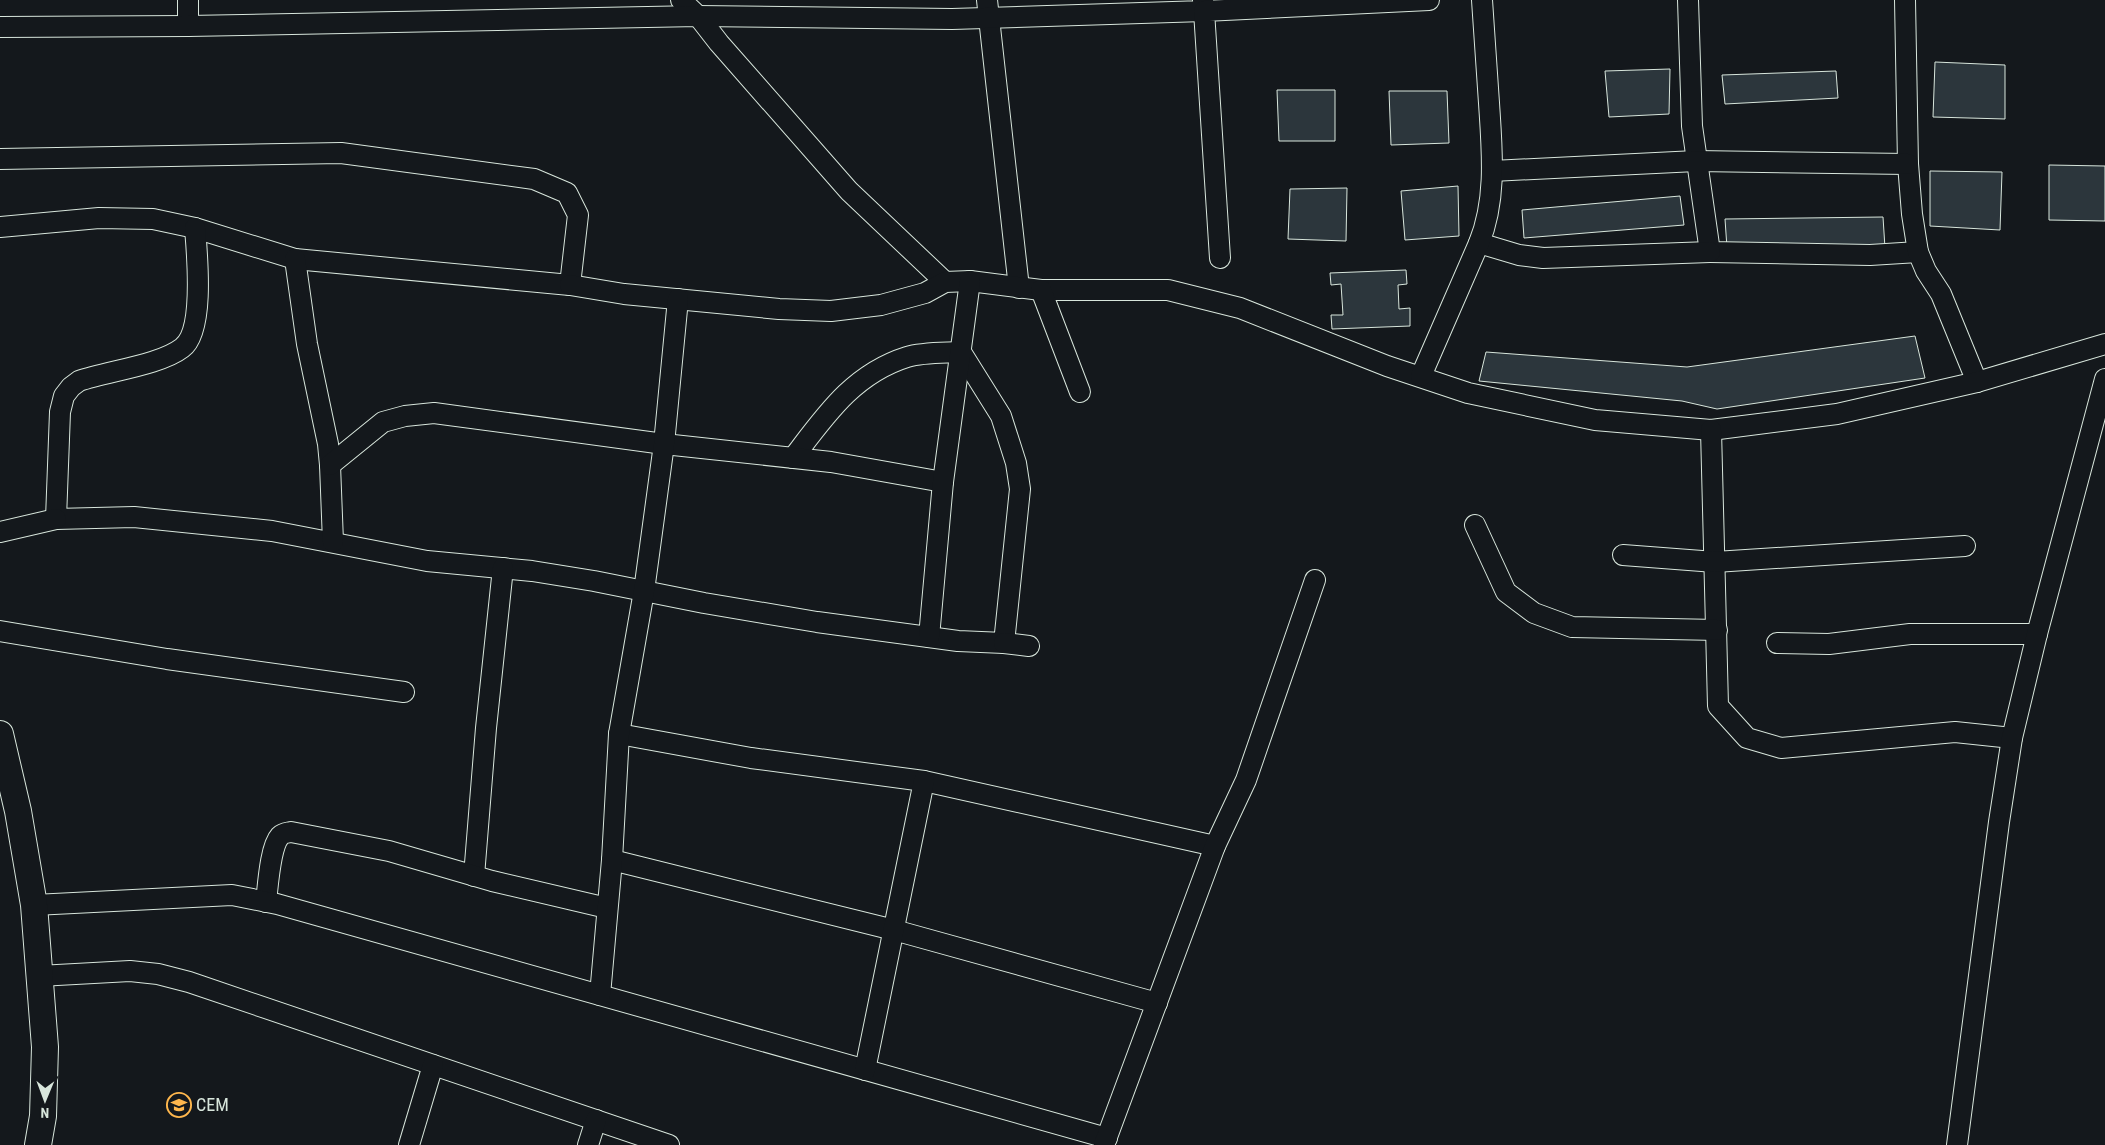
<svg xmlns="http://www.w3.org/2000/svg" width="2105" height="1145" font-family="'Roboto Condensed',sans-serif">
  <rect width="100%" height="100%" fill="#14181c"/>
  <g fill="#2c363c" stroke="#d8e6dc">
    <path d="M1935,62l70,3v54l-72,-2z"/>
    <path d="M1670,69l-1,45 -60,3 -4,-46z"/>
    <path d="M1836,71l2,27 -113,6 -3,-29z"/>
    <path d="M1277,90h58v51h-56z"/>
    <path d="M1389,91h58l2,52 -58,2z"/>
    <path d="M2049,165l56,1v55l-56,-1z"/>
    <path d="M1930,171l72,1 -2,58 -70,-4z"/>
    <path d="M1458,186l1,50 -54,4 -4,-49z"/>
    <path d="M1347,188l-1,53 -58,-2 2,-50z"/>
    <path d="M1680,196l4,29 -160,13 -2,-28z"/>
    <path d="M1883,217l2,31h-158l-2,-29z"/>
    <path d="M1406,270l1,14 -9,1 1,24 11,-1v18l-78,3 -1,-14h12l-2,-31 -10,1 -1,-12z"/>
    <path d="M1915,336l10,42 -208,31 -35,-8 -203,-20 7,-29 201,15z"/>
  </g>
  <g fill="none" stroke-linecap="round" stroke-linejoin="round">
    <defs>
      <g id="minor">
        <path d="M681,0l17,16 21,27 130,148 96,91"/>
        <path d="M987,0l32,288"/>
        <path d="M1688,0l4,126 18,126 160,3 48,-3"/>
        <path d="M1905,0l3,164 4,50 6,38 8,19 15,23 36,88"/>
        <path d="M188,26v-26"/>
        <path d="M0,27l188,-1 510,-10 254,3 252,-8 -1,-11"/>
        <path d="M0,159l341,-6 193,26 33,14 11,22 -8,70 -275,-26 -100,-31 -42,-9 -54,-1 -99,9"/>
        <path d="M1492,171l204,-10 212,3"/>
        <path d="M195,228c2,26 10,103 -13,120 -22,17 -74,23 -103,33l-8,6 -7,9 -4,16 -4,107 78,-2 138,14 155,30 105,10 62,10 110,22 113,19 141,19 46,2 16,-154 -4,-26 -15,-47 -40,-64c-17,1 -38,0 -54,5 -54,17 -82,59 -114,101"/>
        <path d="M1479,243l40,12 24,3 167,-6"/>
        <path d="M1220,258l-16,-247 225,-11"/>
        <path d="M295,259l12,85 21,100 2,21 3,77"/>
        <path d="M570,285l54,9 155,15 52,2 50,-6 44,-12 20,-11 25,-1 71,9h127l72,18 147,58 81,27 127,27 116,10 126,-16 140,-32 128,-38"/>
        <path d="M1041,290l39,102"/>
        <path d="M1421,376l58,-133c18,-44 13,-93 10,-140 -2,-34 -5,-69 -7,-103"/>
        <path d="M1711,430l7,276 29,32 34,10 174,-16 57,6"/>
        <path d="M330,465l53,-43 22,-6 29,-3 230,31 167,18 112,20"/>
        <path d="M1475,525l31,67 28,21 38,14 145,3"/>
        <path d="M0,532l56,-13"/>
        <path d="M1623,555l92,7 250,-16"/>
        <path d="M0,631l167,28 237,33"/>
        <path d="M929,637l14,-155 27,-201"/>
        <path d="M1004,643l25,3"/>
        <path d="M1777,643l52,1 81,-10h127"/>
        <path d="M619,734l132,24 173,23 291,65"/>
        <path d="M612,860l282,70 263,73"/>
        <path d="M474,876l12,-148 17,-160"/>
        <path d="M266,902c2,-16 4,-55 14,-66 3,-3 6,-3 11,-4l98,19 103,30 115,27"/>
        <path d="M34,905l198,-10 45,9 830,234"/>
        <path d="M39,976l91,-5 28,3 31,8 480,163"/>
        <path d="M600,995l12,-135 7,-126 25,-143 20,-147 14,-145"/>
        <path d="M865,1070l59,-289"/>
        <path d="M409,1145l24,-80"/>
        <path d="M588,1145l8,-25"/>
        <path d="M1104,1145l111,-299 31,-66 69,-200"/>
        <path d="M1957,1145l42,-323 13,-84 25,-104 68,-255"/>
      </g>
      <path id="major" d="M0,734l18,77 16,94 11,142 -2,69 -5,29"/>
    </defs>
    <use href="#minor" stroke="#d8e6dc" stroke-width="22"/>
    <use href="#major" stroke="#d8e6dc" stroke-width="28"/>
    <use href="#minor" stroke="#14181c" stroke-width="20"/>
    <use href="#major" stroke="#14181c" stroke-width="26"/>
  </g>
  <defs>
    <symbol id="school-ring" viewBox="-11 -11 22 22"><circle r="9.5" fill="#14181c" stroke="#ffb74d" stroke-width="1.5"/><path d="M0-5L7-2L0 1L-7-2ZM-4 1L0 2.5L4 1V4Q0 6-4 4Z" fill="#ffb74d"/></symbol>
  </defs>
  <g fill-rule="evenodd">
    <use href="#school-ring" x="165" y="1091" width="28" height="28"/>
  </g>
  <g text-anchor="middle" stroke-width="4" stroke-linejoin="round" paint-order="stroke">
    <g font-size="18" fill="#d8e6dc" stroke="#14181c" text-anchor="start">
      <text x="196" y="1111">CEM</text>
    </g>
  </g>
  <g transform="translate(45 1100) rotate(181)" stroke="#14181c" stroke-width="4" paint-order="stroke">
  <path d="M0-4L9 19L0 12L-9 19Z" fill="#d8e6dc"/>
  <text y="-8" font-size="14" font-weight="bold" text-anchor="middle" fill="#d8e6dc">N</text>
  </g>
</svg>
